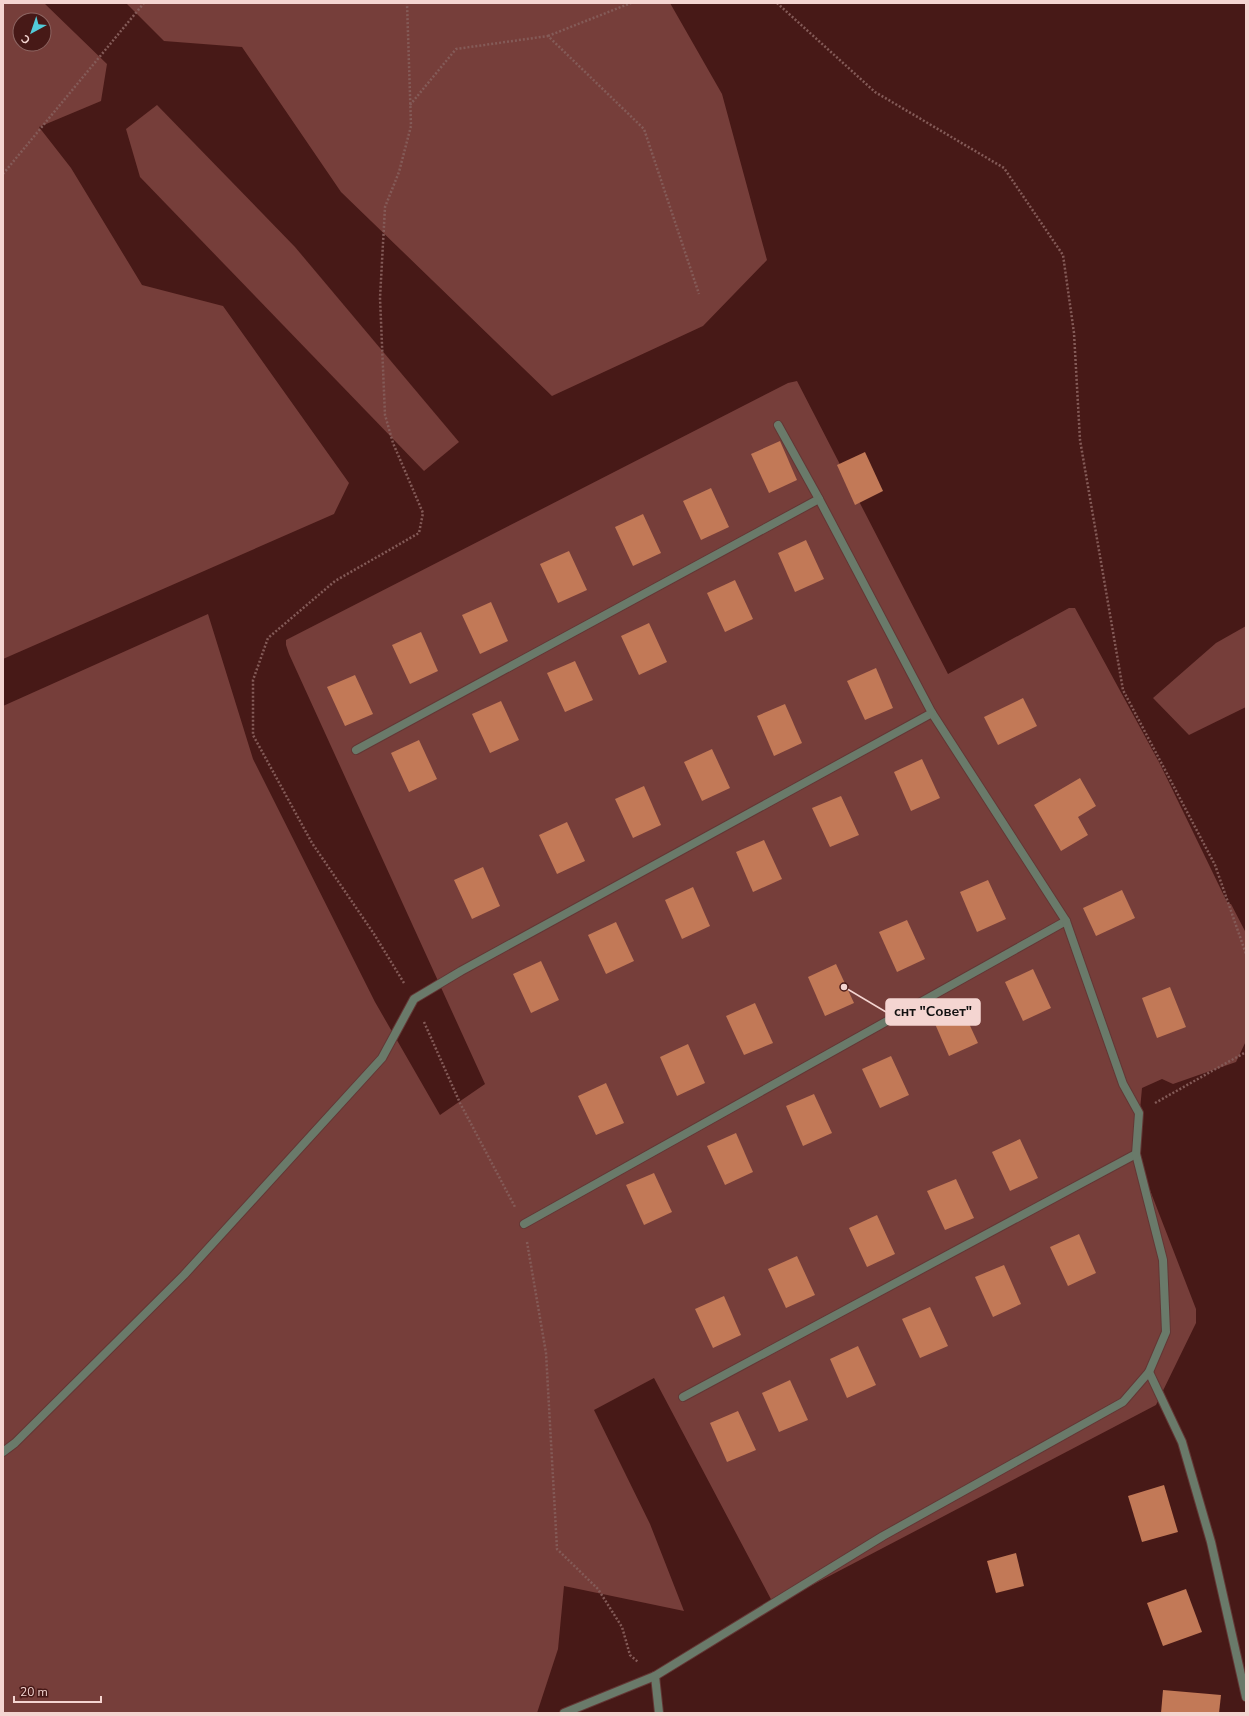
<svg xmlns="http://www.w3.org/2000/svg" width="1249" height="1716" font-family="'Nunito Sans',sans-serif">
  <rect width="100%" height="100%" fill="#471917"/>
  <g fill="#763e3a" fill-rule="evenodd">
    <path d="M3,3h41l63,61 -6,37 -62,26 32,41 71,117 81,21 126,177 -15,31 -331,145zM20,20h24v24h-24z"/>
    <path d="M126,3h544l52,91 45,166 -64,66 -151,70 -211,-204 -99,-145 -78,-6z"/>
    <path d="M157,105l138,142 164,195 -35,29 -284,-294 -14,-48z"/>
    <path d="M797,381l151,293 121,-66h6l85,156 68,140h3l15,29v108l-10,21 -63,22 -11,-5 -20,9 -6,66 60,155v14l-40,82 -382,200 -120,-227 -60,32 56,114 34,87 -120,-25 -6,63 -21,64h-534v-1007l205,-92 45,145 122,243 65,113 45,-31 -196,-430 -3,-9v-5l502,-257z"/>
    <path d="M1246,626v81l-57,28 -36,-37 63,-55z"/>
  </g>
  <g fill="#c27957">
    <path d="M780,441l17,39 -28,13 -18,-39z"/>
    <path d="M865,452l18,39 -28,14 -18,-40z"/>
    <path d="M711,488l18,39 -28,13 -18,-39z"/>
    <path d="M643,514l18,39 -28,13 -18,-39z"/>
    <path d="M806,540l18,39 -29,13 -17,-39z"/>
    <path d="M569,551l18,39 -29,13 -18,-39z"/>
    <path d="M735,580l18,39 -28,13 -18,-39z"/>
    <path d="M491,602l17,39 -28,13 -18,-39z"/>
    <path d="M649,623l18,39 -28,13 -18,-39z"/>
    <path d="M421,632l17,39 -28,13 -18,-39z"/>
    <path d="M575,661l18,39 -28,12 -18,-39z"/>
    <path d="M876,668l17,40 -28,12 -18,-39z"/>
    <path d="M355,675l18,39 -28,12 -18,-39z"/>
    <path d="M1023,698l14,28 -39,19 -14,-28z"/>
    <path d="M501,701l18,39 -29,13 -18,-39z"/>
    <path d="M785,704l17,39 -28,13 -17,-40z"/>
    <path d="M419,740l18,39 -28,13 -18,-39z"/>
    <path d="M712,749l18,39 -28,13 -18,-39z"/>
    <path d="M922,759l18,39 -29,13 -17,-39z"/>
    <path d="M1080,778l16,28 -18,11 10,18 -27,16 -27,-46z"/>
    <path d="M644,786l17,39 -28,13 -18,-39z"/>
    <path d="M841,796l18,39 -29,12 -18,-39z"/>
    <path d="M567,822l18,39 -28,13 -18,-39z"/>
    <path d="M764,840l18,39 -29,13 -17,-40z"/>
    <path d="M483,867l17,39 -28,13 -18,-39z"/>
    <path d="M988,880l18,39 -29,13 -17,-40z"/>
    <path d="M693,887l17,39 -28,13 -17,-39z"/>
    <path d="M1122,890l13,28 -39,18 -13,-28z"/>
    <path d="M907,920l18,39 -28,13 -18,-40z"/>
    <path d="M616,922l18,39 -28,13 -18,-39z"/>
    <path d="M541,961l18,39 -28,13 -18,-39z"/>
    <path d="M836,964l18,39 -29,13 -17,-39z"/>
    <path d="M1033,969l18,39 -28,13 -18,-39z"/>
    <path d="M1170,987l16,40 -29,11 -15,-40z"/>
    <path d="M755,1003l18,40 -29,12 -18,-39z"/>
    <path d="M960,1004l18,39 -29,13 -17,-39z"/>
    <path d="M688,1044l17,39 -28,13 -17,-39z"/>
    <path d="M891,1056l18,39 -29,13 -18,-39z"/>
    <path d="M606,1083l18,40 -28,12 -18,-39z"/>
    <path d="M814,1094l18,39 -29,13 -17,-40z"/>
    <path d="M736,1133l17,39 -28,13 -18,-39z"/>
    <path d="M1020,1139l18,39 -28,13 -18,-39z"/>
    <path d="M654,1173l18,39 -28,13 -18,-40z"/>
    <path d="M956,1179l18,39 -29,12 -18,-39z"/>
    <path d="M877,1215l18,39 -28,13 -18,-39z"/>
    <path d="M1079,1234l17,39 -28,13 -18,-39z"/>
    <path d="M797,1256l18,39 -29,13 -18,-39z"/>
    <path d="M1004,1265l17,39 -28,13 -18,-40z"/>
    <path d="M724,1296l17,39 -28,13 -18,-39z"/>
    <path d="M930,1307l18,39 -28,12 -18,-39z"/>
    <path d="M858,1346l18,39 -29,13 -17,-39z"/>
    <path d="M790,1380l18,40 -29,12 -17,-39z"/>
    <path d="M738,1411l18,39 -29,12 -17,-39z"/>
    <path d="M1164,1485l14,47 -36,10 -14,-46z"/>
    <path d="M1016,1553l8,33 -28,7 -9,-32z"/>
    <path d="M1186,1589l16,43 -39,14 -16,-43z"/>
    <path d="M1163,1690l58,5 -2,18h-58z"/>
  </g>
  <g fill="none" stroke-linecap="round" stroke-linejoin="round">
    <defs>
      <g id="lane">
        <path d="M356,750l463,-251 -41,-74"/>
        <path d="M524,1224l542,-303"/>
        <path d="M683,1397l453,-243"/>
        <path d="M655,1676l4,37"/>
      </g>
      <g id="street">
        <path d="M1149,1372l33,70 29,100 35,155"/>
        <path d="M3,1452l12,-9 169,-168 198,-217 32,-59 47,-28 471,-258"/>
        <path d="M564,1713l91,-37 228,-140 240,-134 26,-30 17,-40 -3,-72 -27,-106 3,-41 -16,-29 -57,-163 -134,-208 -113,-214"/>
      </g>
    </defs>
    <use href="#lane" stroke="#633735" stroke-width="10"/>
    <use href="#street" stroke="#633735" stroke-width="10"/>
    <g stroke="#845b58" stroke-width="2.5" stroke-dasharray="2 2" stroke-linecap="butt">
      <path d="M777,3l98,89 129,76 59,87 11,78 6,107 43,250 92,175 31,89"/>
      <path d="M548,36l83,-33"/>
      <path d="M410,105l46,-56 92,-13 96,93 55,165"/>
      <path d="M3,174l141,-171"/>
      <path d="M404,983l-30,-49 -62,-91 -59,-108v-55l15,-42 67,-57 84,-48 4,-20 -30,-70 -8,-28 -5,-117 5,-91 14,-35 12,-46 -4,-123"/>
      <path d="M424,1022l36,81 55,104"/>
      <path d="M1155,1103l91,-51"/>
      <path d="M527,1242l19,111 11,196 41,40 24,38 8,28 8,7"/>
    </g>
    <use href="#lane" stroke="#6a7a6a" stroke-width="8"/>
    <use href="#street" stroke="#6a7a6a" stroke-width="8"/>
  </g>
  <path fill="none" stroke="#f4d5d1" stroke-width="1.5" d="M844 987L886 1012"/>
  <circle fill="#f4d5d1" stroke="#471917" stroke-width="1.5" cx="844" cy="987" r="4"/>
  <rect fill="#f4d5d1" stroke="#f4d5d1" stroke-width="1.5" x="886" y="999" width="94" height="26" rx="4"/>
  <g font-size="14" text-anchor="middle" font-weight="bold" fill="#111">
    <text x="933" y="1016">снт "Совет"</text>
  </g>
  <rect width="1249" height="1716" fill="none" stroke="#f4d5d1" stroke-width="8"/>
  <g transform="translate(32 32) rotate(220)"><circle r="19" fill="#471917" stroke="#8c6461"/>
  <path d="M0-3L7 15L0 10L-7 15Z" fill="#52cbd9"/>
  <text y="-6" font-size="11" font-weight="bold" text-anchor="middle" fill="#f4d5d1">С</text>
  </g>
  <path d="M14 1696v6h87v-6" fill="none" stroke="#f4d5d1" stroke-width="2"/>
  <text x="20" y="1696" font-size="12" fill="#f4d5d1" stroke="#471917" stroke-width="3" paint-order="stroke">20 m</text>
</svg>
